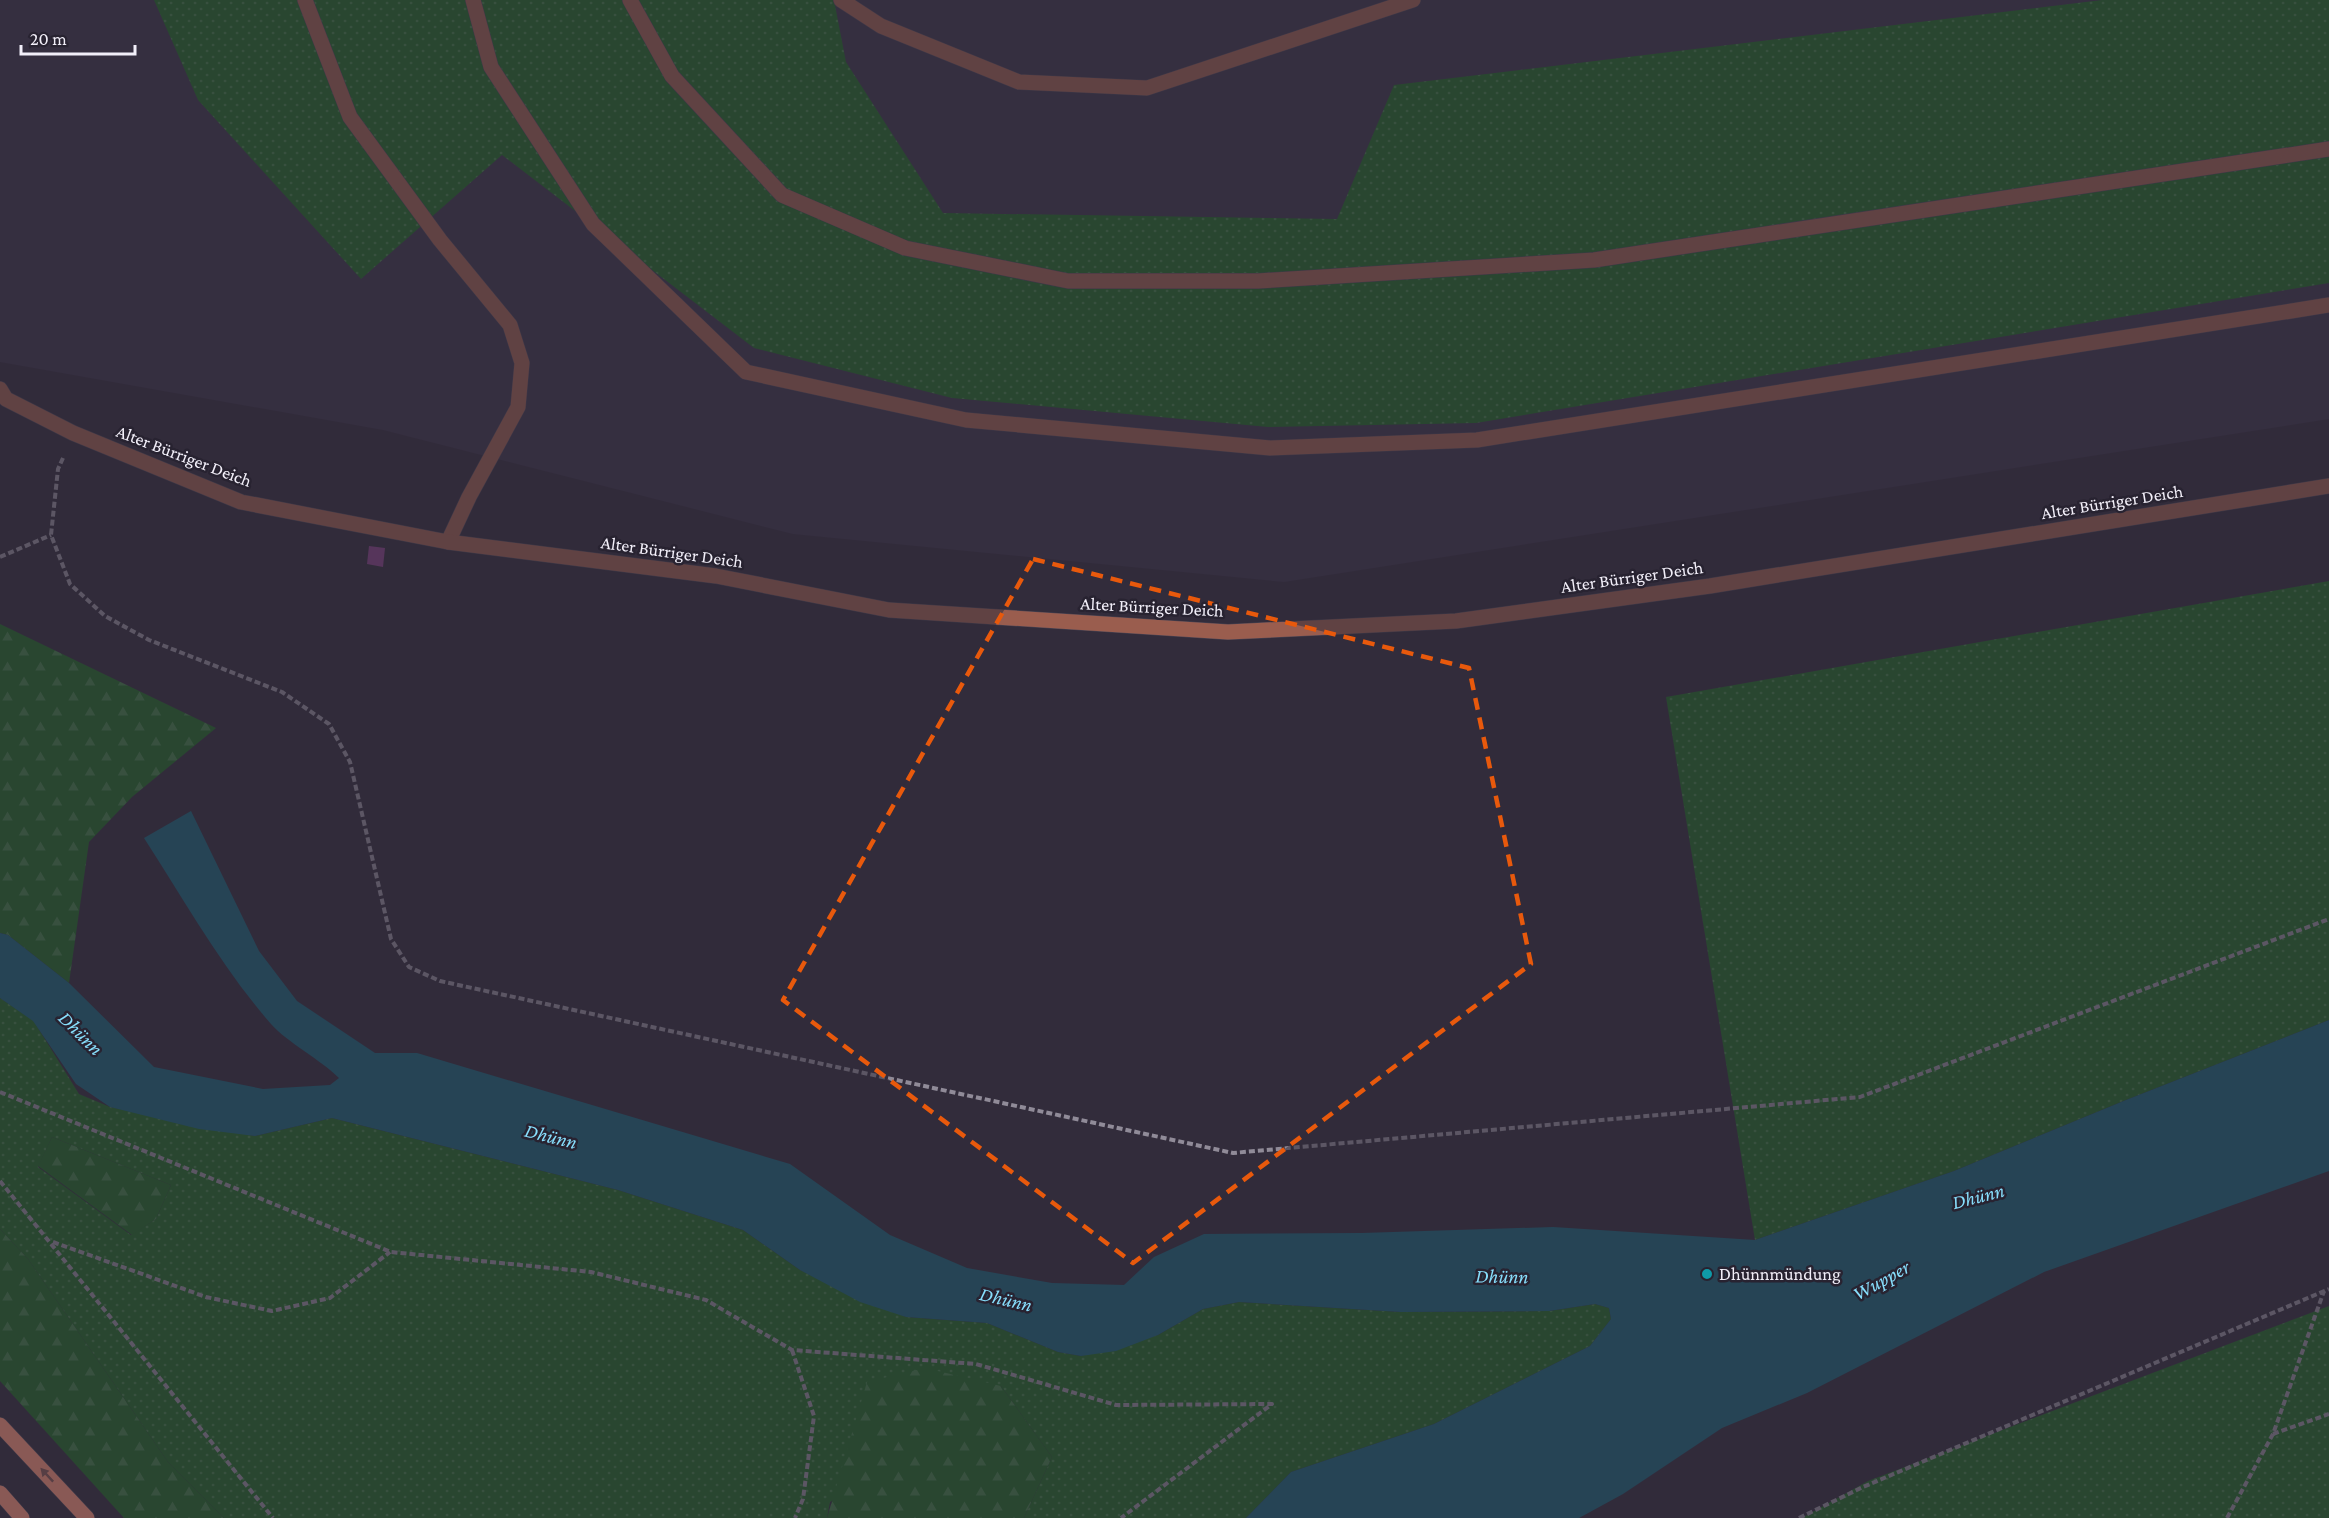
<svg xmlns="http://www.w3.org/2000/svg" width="2329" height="1518" font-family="'Crimson Pro',serif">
  <defs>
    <pattern id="grass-dots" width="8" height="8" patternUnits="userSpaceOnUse" patternTransform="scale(1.5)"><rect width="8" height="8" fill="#1f6724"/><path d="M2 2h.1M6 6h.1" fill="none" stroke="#407d45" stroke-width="1.8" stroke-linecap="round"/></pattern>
    <pattern id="forest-firs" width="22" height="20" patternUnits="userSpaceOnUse" patternTransform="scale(1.5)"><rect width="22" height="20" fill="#1f6724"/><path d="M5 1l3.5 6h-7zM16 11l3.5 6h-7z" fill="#407d45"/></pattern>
  </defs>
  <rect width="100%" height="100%" fill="#322c3b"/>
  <path fill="#3b3348" d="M0,0h2329v419l-1045,163 -491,-48 -410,-104 -383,-68z"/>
  <g fill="url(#grass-dots)" fill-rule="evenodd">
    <path d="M154,0h680l12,62 97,151 394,6 57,-134 708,-85h227v283l-853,140 -208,4 -316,-29 -198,-50 -252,-193 -141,124 -163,-179z"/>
    <path d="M2329,581v439l-203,80 -172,71 -199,69 -89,-543z"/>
    <path d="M0,998l33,22 46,74 31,13 145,29 77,-18 286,72 125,40 57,40 106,47 81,6 71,29 23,4 77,-21 45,-26 36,-7 162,10 148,-1 46,-7 14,4 2,11 -21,27 -156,78 -143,48 -45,46h-222l28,-61 -51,-71 -171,116 -3,16h-603l-56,-56 -140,-203 -28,-30zM52,1137l119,48 -15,34 -25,16 -93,-68z"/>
    <path d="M2329,1306v212h-527l66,-37z"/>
  </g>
  <g fill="url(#forest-firs)">
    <path d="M0,624l216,104 -84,69 -43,45 -20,141 -61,-48 -8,-2z"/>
    <path d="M52,1137l119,48 -15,34 -24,16 -94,-69z"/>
    <path d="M0,1229l28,30 140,203 56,56h-100l-124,-137z"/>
    <path d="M925,1368l76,18 51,71 -28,61h-197l40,-136z"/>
  </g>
  <path fill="#196277" d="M191,811l68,140 38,50 78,52h42l373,111 100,71 77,33 85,15 72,2 30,-28 50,-23 158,-1 191,-6 202,13 199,-69 172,-71 203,-80v151l-285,101 -237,121 -85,35 -99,66 -44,24h-333l45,-46 143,-48 156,-78 21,-27 -2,-11 -14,-4 -46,7 -148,1 -162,-10 -36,7 -45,26 -42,16 -35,5 -23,-4 -71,-29 -81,-6 -46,-15 -60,-32 -57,-40 -125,-40 -286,-72 -77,18 -56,-7 -89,-22 -34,-23 -43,-63 -33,-23v-65l8,2 61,48 85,84 109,22 67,-4 9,-7c-19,-19 -51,-35 -68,-54 -49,-56 -87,-124 -127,-186z"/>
  <path fill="#844183" d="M369,546l16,2 -2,19 -16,-3z"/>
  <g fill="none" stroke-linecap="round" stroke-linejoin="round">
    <defs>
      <g id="minor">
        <path d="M305,0l45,117 90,123 70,85 12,38 -4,44 -49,90 -21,45"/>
        <path d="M473,0l18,67 102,157 153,148 220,48 304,28 207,-8 852,-135"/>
        <path d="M630,0l42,76 110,119 123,53 163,33h190l336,-21 735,-111"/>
        <path d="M841,0l40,26 138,56 128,6 266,-88"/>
        <path d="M0,389l6,10 67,34 168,69 207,40 268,34 173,34 339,22 228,-11 254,-35 619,-100"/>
      </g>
      <g id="major">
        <path d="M0,1425l87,93"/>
        <path d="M0,1493l22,25"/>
      </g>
    </defs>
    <use href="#minor" stroke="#4d4756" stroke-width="16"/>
    <use href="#major" stroke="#4d4756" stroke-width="16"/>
    <g stroke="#908b98" stroke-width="4" stroke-dasharray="6 3" stroke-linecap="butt">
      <path d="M63,458l-5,11 -7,66 19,49 35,32 44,24 133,52 47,32 21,38 41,177 18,28 31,14 793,172 627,-56 469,-178"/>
      <path d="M0,557l51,-22"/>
      <path d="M0,1092l391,160 200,20 115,28 86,50 184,14 140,41 156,-1 -151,114"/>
      <path d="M0,1181l273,337"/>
      <path d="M53,1242l153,55 66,14 58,-13 60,-46"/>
      <path d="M792,1350l22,66 -11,83 -8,19"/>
      <path d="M2273,1434l56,-20"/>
      <path d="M1799,1518l64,-31 466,-198"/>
      <path d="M2227,1518l46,-84 51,-143"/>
    </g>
    <use href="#minor" stroke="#9a5d4e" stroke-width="15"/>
    <use href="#major" stroke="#f49177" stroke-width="15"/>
  </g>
  <defs><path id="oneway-solid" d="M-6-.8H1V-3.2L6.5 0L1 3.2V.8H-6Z" transform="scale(1.5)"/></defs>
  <use fill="#845450" href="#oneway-solid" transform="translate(47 1475) rotate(-133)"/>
  <path d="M0 0H2329V1518H0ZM1033,559l436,109 62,296 -398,299 -350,-263z" fill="#322c3b" fill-opacity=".55" fill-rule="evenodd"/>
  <path fill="none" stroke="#e8590c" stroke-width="4.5" stroke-dasharray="12 8" stroke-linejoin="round" d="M1033,559l436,109 62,296 -398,299 -350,-263z"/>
  <circle fill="#0f9aa8" stroke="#282331" stroke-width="2" cx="1707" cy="1274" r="6"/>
  <g text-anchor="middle" stroke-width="5" stroke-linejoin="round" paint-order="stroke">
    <g font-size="18" fill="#f2eff9" stroke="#282331">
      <text transform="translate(184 456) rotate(21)" y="6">Alter Bürriger Deich</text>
      <text transform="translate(2112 502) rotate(-9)" y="6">Alter Bürriger Deich</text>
      <text transform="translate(672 552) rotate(8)" y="6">Alter Bürriger Deich</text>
      <text transform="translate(1632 577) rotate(-8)" y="6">Alter Bürriger Deich</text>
      <text transform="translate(1152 607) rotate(3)" y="6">Alter Bürriger Deich</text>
    </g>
    <g font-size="18" fill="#f2eff9" stroke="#282331" text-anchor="start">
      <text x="1719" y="1280">Dhünnmündung</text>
    </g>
    <g font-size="20" font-style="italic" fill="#87defc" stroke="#282331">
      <text transform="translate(81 1033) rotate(45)" y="7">Dhünn</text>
      <text transform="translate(551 1136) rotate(14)" y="7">Dhünn</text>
      <text transform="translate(1978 1196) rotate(-14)" y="7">Dhünn</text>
      <text transform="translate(1502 1276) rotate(1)" y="7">Dhünn</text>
      <text transform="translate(1881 1280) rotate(-29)" y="7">Wupper</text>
      <text transform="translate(1006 1299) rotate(13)" y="7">Dhünn</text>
    </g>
  </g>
  <path d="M21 45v9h114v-9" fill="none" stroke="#f2eff9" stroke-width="3"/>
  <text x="30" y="45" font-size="18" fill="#f2eff9" stroke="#282331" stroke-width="4.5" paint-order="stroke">20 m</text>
</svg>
